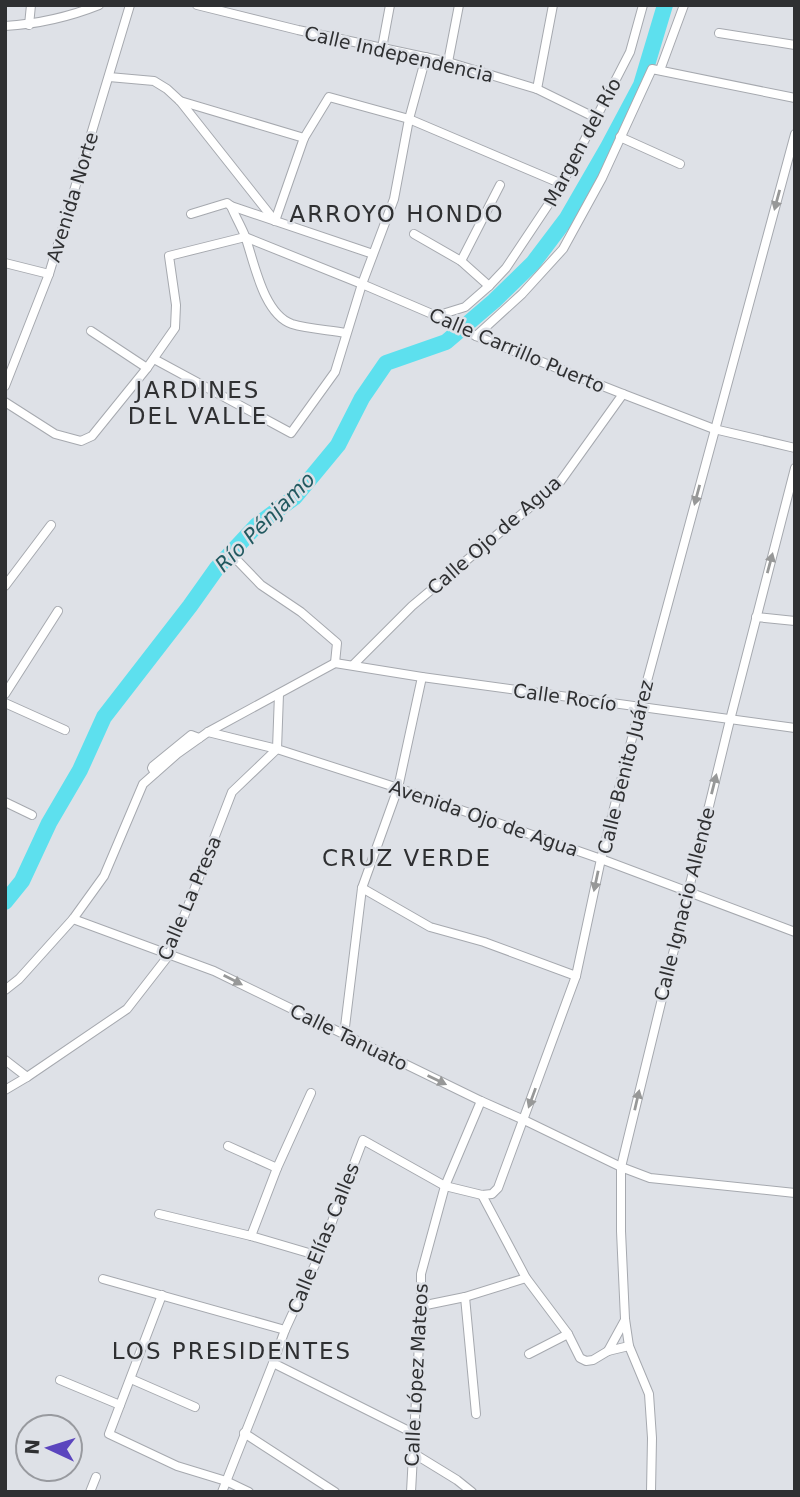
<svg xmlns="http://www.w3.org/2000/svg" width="800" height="1497" font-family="'DejaVu Sans',sans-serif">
  <rect width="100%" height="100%" fill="#dee1e7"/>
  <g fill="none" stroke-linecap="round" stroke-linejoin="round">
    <path stroke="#5de0ee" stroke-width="16" d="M5,902l17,-21 27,-58 31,-53 24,-53 86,-111 27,-38 40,-43 38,-28 43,-52 24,-47 24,-35 60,-21 48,-41 39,-38 34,-45 41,-71 33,-62 24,-80"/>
    <defs>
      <g id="minor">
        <path d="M197,5l101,25 150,32 89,27 59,29"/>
        <path d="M29,25l2,-20"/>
        <path d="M5,26c33,-2 64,-9 94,-21"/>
        <path d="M719,33l76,12"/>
        <path d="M382,48l8,-43"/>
        <path d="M448,62l11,-57"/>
        <path d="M660,70l24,-65"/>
        <path d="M109,77l45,4 13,8 13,12 95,120"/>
        <path d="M537,89l16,-84"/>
        <path d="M180,101l124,37"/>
        <path d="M620,137l60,27"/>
        <path d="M231,206l142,48"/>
        <path d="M191,214l36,-11 4,3c4,10 10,20 14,30 9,25 18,78 47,88 16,5 38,6 54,9"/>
        <path d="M275,221l29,-83 25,-41 80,22 153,65"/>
        <path d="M414,234l47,27 28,25"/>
        <path d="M461,261l39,-76"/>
        <path d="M5,263l44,11"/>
        <path d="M436,316l29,-9 24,-21 17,-18 56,-84 68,-132 13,-47"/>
        <path d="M91,331l56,37"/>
        <path d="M476,336l46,-42 41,-45 39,-71 50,-109 143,29"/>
        <path d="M154,359l137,74 44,-61 27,-88 32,-85 15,-80 17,-62"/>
        <path d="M5,386l44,-112 81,-269"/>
        <path d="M5,402l50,32 26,7 11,-5 55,-68 28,-40 1,-23 -7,-49 76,-19 117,47 84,36 30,16 147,58 91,35 81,19"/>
        <path d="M234,557l27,28 40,27 36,31 -2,20"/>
        <path d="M5,586l46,-61"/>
        <path d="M756,617l39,4"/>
        <path d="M335,663l87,14 373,51"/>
        <path d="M353,665l59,-59 148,-124 63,-88"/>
        <path d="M5,694l53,-83"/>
        <path d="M5,703l60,27"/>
        <path d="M208,732l69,17 121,39 203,71 194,73"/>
        <path d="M155,773l-3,-5 1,-2 38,-31 8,3"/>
        <path d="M5,802l27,13"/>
        <path d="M362,888l68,39 54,15 92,34"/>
        <path d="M73,919l141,52 267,130 43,19 97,47 29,11 145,15"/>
        <path d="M5,990l14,-11 54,-60 31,-43 39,-92 34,-30 31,-22 127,-69"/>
        <path d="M344,1035l18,-147 36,-100 24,-111"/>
        <path d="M5,1060l22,17"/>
        <path d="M5,1090l22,-13 100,-68 42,-54 63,-163 45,-43 2,-55"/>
        <path d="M228,1146l49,22"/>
        <path d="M482,1195l44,83 42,56 12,24 6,3 7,-1 15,-9 21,-5"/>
        <path d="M159,1214l92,22 68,20"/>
        <path d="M251,1236l26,-68 34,-75"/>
        <path d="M103,1279l182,51"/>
        <path d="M162,1295l-53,139 68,32 49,15 23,11"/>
        <path d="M465,1297l11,117"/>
        <path d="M421,1306l44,-9 61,-19"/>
        <path d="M608,1351l17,-31"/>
        <path d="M529,1354l39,-20"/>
        <path d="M273,1363l142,71"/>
        <path d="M131,1379l64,28"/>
        <path d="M60,1380l60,25"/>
        <path d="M244,1433l91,59"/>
        <path d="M413,1453l44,27 15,12"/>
        <path d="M90,1492l6,-15"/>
        <path d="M222,1492l51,-129 12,-33 34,-74 44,-116 82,46 37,9 10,-1 6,-6 78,-212 25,-117 39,-152 155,-573"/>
        <path d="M411,1492l10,-186v-32l24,-88 36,-85"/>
        <path d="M651,1492l1,-54 -3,-44 -20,-48 -4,-27 -4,-88v-64l109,-447 65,-252"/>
      </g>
    </defs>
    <use href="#minor" stroke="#a6a9af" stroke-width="10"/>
    <use href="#minor" stroke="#fff" stroke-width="8"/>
  </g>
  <defs><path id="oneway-solid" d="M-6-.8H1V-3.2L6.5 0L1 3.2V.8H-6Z" transform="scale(1.75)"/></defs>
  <g fill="#979898">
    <use href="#oneway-solid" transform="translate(777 200) rotate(105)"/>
    <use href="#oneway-solid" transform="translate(697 495) rotate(105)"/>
    <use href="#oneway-solid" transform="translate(770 563) rotate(-75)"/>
    <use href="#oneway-solid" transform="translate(714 784) rotate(-76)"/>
    <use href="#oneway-solid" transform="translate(596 881) rotate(102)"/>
    <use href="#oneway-solid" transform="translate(233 980) rotate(27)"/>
    <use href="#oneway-solid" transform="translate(437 1080) rotate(26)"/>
    <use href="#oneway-solid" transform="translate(532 1098) rotate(110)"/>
    <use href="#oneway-solid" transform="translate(637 1100) rotate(-77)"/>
  </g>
  <g text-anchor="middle" stroke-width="5" stroke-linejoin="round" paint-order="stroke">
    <g font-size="19" fill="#2f3032" stroke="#dee1e7">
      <text transform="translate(399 54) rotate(13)" y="7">Calle Independencia</text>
      <text transform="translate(582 142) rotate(-62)" y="7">Margen del Río</text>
      <text transform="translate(72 197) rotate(-73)" y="7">Avenida Norte</text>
      <text transform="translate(517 350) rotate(23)" y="7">Calle Carrillo Puerto</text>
      <text transform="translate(494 535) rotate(-41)" y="7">Calle Ojo de Agua</text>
      <text transform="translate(565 697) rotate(8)" y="7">Calle Rocío</text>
      <text transform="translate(625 767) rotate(-76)" y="7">Calle Benito Juárez</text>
      <text transform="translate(484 818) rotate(19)" y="7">Avenida Ojo de Agua</text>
      <text transform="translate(189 898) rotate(-67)" y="7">Calle La Presa</text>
      <text transform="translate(684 904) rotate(-76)" y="7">Calle Ignacio Allende</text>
      <text transform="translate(349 1037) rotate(26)" y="7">Calle Tanuato</text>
      <text transform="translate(323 1238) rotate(-68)" y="7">Calle Elías Calles</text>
      <text transform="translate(416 1375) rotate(-87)" y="7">Calle López Mateos</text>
    </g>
    <g font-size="21" font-style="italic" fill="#225960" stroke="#dee1e7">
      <text transform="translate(265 522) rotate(-45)" y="7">Río Pénjamo</text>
    </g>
    <g font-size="23" letter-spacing="2" fill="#2f3032" stroke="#dee1e7">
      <text x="397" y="222">ARROYO HONDO</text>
      <text x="198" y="398">JARDINES<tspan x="198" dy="26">DEL VALLE</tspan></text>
      <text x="407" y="866">CRUZ VERDE</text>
      <text x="232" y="1359">LOS PRESIDENTES</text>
    </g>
  </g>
  <rect width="800" height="1497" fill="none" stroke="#2f3032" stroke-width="14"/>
  <g transform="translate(49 1448) rotate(274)"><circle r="33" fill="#dee1e7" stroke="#989a9f" stroke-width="2"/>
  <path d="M0-5L12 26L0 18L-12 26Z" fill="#5b45be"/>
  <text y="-10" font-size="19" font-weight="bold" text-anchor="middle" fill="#2f3032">N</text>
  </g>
</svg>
